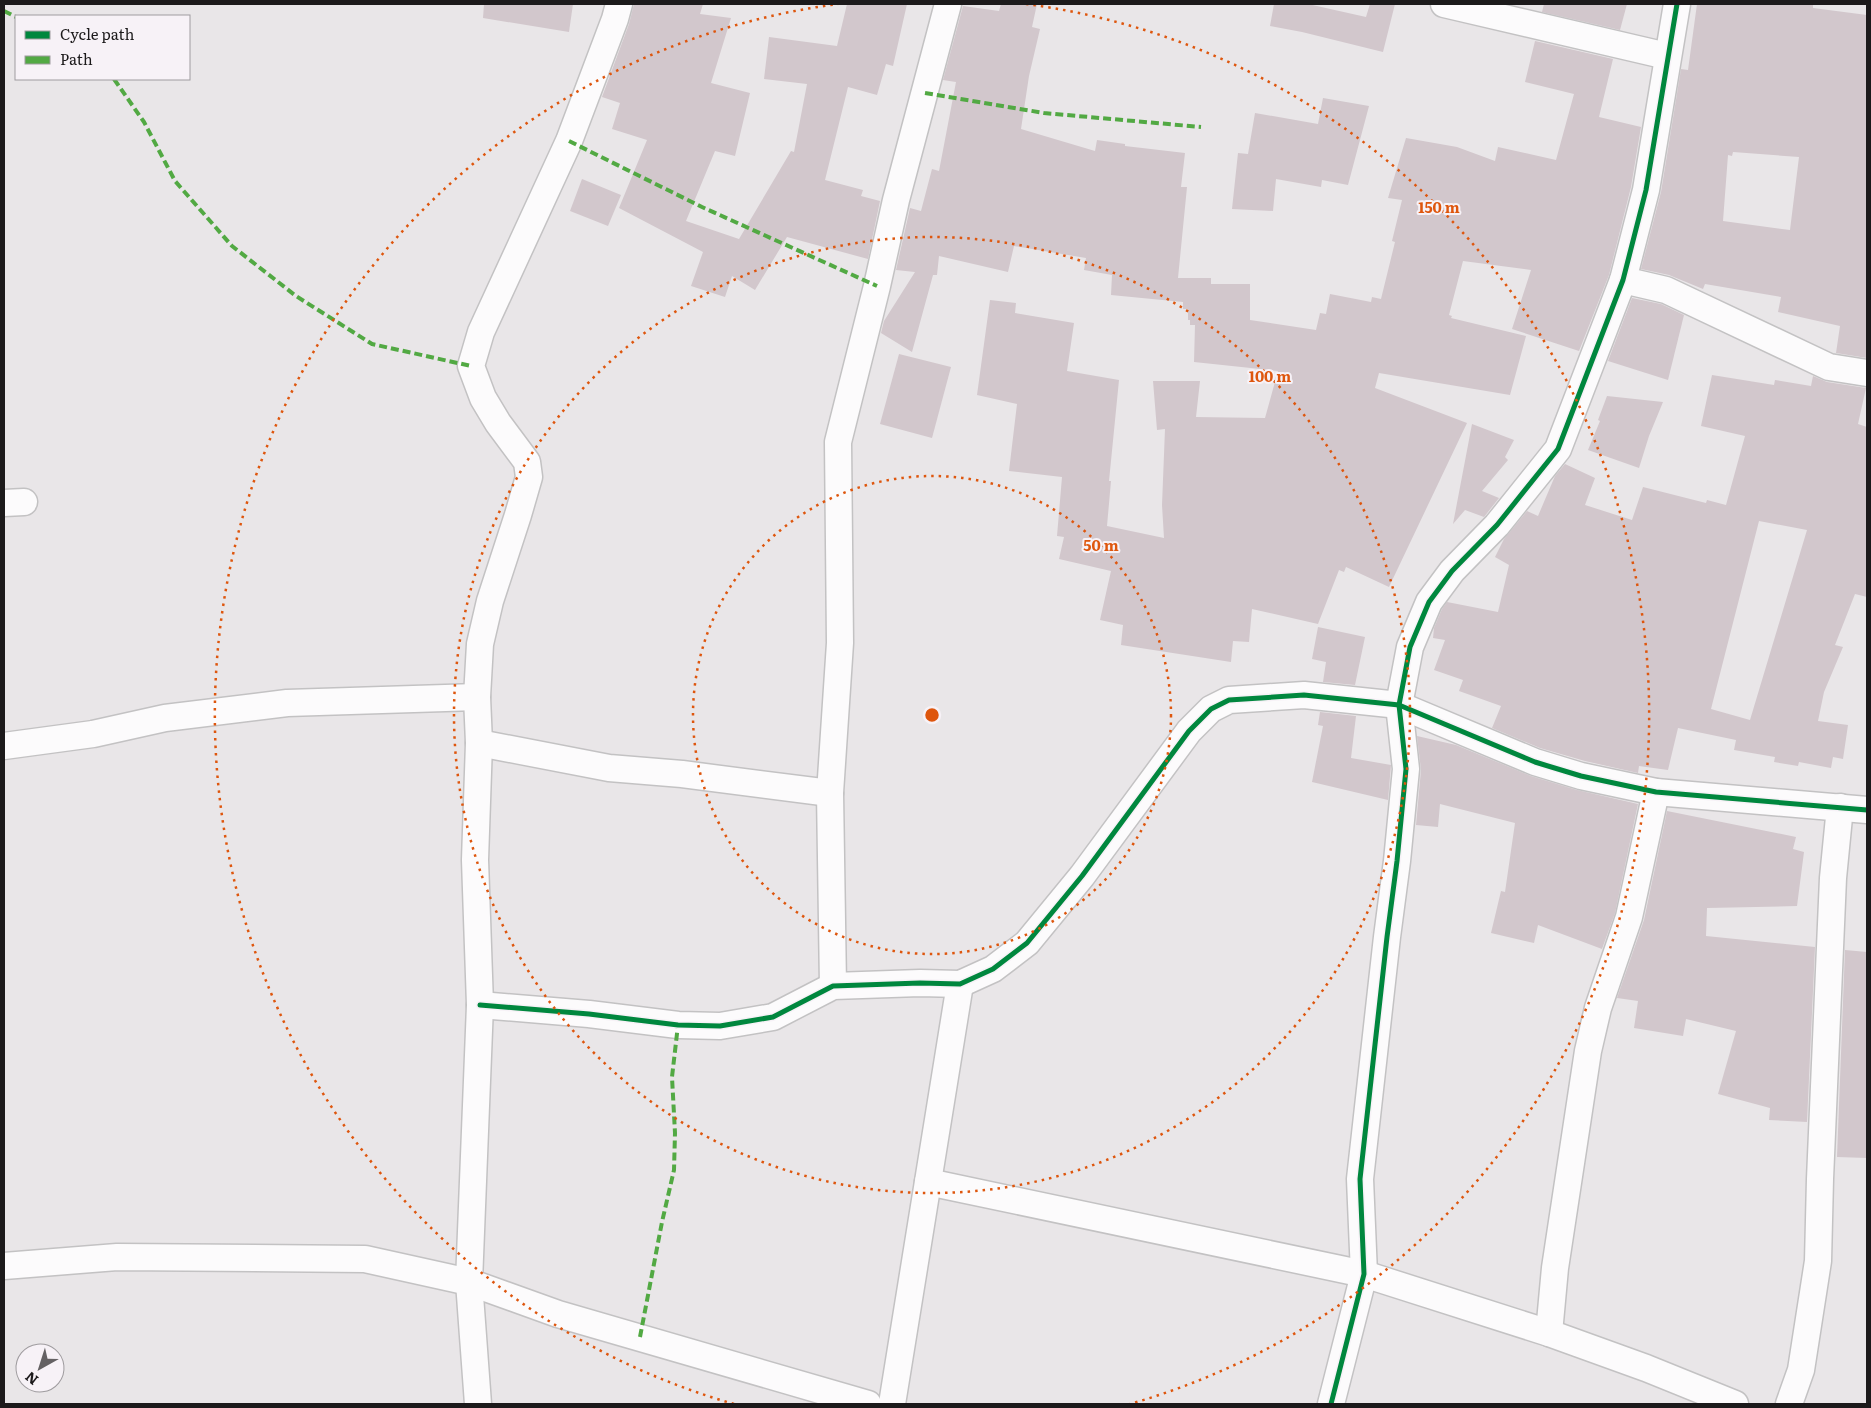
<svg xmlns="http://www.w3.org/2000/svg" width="1871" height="1408" font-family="Literata,serif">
  <rect width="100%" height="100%" fill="#e9e6e8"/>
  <g fill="#d2c7cc" fill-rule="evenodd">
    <path d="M484,4h89l-4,28 -86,-14z"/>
    <path d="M634,4h69l-3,10 31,4 -20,65 39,10 -15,63 -20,-5 -29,70 53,18 52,-88 3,1 13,-68 -43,-5 5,-42 68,9 10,-42h60l-14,62 -7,-2 -9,31 -29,-8 -23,93 38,10 -2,6 19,5 -12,58 -81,-22 -32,53 -23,-14 -7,21 -34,-11 12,-34 -84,-44 28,-68 -35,-11 8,-26 -18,-6 27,-73z"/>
    <path d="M1001,4h36l-5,23 8,2 -11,47 -8,53 74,22 2,-11 28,4v2l60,7 -4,34h6l-9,91h33v6h39v36l66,10 4,-17 6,1 4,-20 41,8 1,-5 9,2 14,-57 -3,-1 10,-41 -14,-2 18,-60 51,9 38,14 3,-14 58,13 18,-66 -49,-12 10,-41 78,18 -14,58 42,10 -10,60 -22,88 -30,76 -67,-22 19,-59 -68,-9 -14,54 3,1 -1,2 75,18 -16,59 -131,-22 -4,15 92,35 -78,164 -43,-20 -2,5 -5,-2 -21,54 -66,-15 -3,33 -16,-1 -2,21 -110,-17 2,-20 -23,-5 11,-49 -52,-12 5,-22 -7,-1 5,-59 -53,-6 8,-67 -40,-9 13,-95 26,3 -1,10 59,10 -7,48 52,9 -10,101h2l-4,45 57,12 -2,-33 3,-76 -8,1 -4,-49h47l-4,36 69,1 13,-47 -84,-9 1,-37h-5v-5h-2v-11h-5v-7l-72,-7 1,-20 -28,-5 2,-12 -72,-12 -6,26 -69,-16 -2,19h-4l-21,77 -31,-19 3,-12 31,-49 -19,-2 14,-62 11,3 11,-42 7,2 17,-89 -13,-2 20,-74 36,5z"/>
    <path d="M1274,4h34l58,13 4,-13h25l-12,48 -81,-20 -32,-6z"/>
    <path d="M1544,4h83l-7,26 -78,-18z"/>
    <path d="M1697,4h116v4l54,7v343l-31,-5 4,-27 -62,-14 3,-15 -76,-13 -2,5 -34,-14 -28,-6 20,-77 20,-123 7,1zM1733,152l66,5 -9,73 -67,-9 5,-66 4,1z"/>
    <path d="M1323,98l46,8 -21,79 -26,-5 -1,7 -45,-8 -3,32 -41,-2 6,-56 10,1 7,-41 63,11z"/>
    <path d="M582,179l39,16 -13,31 -38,-15z"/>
    <path d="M1632,298l29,6 23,11 -16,65 -60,-19z"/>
    <path d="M899,354l52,13 -19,71 -52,-14z"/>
    <path d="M1712,375l62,10 1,-5 36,6 2,-10 14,6 39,6 -8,36 9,3v170l-12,-3 -20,51 8,2 -19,45 -6,29 30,4 -5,34 -10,-2 -2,11 -32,-6 -1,4 -24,-4 1,-5 -41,-7 2,-10 -58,-12 -10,42 -29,-4 -1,7 -53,-12 -45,-13 -48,-20 9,-22 -42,-15 4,-11 -29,-10 11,-30 -12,-2 1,-10 8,-19 5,-7 51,10 11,-47 -14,-8 9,-18 23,-28 11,5 17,-40 10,-12 30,14 -10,27 47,15 11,-33 63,16 1,-3 19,5 19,-69 -44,-10zM1759,521l48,9 -57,190 -39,-11z"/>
    <path d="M1607,396l56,6 -14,34 -10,32 -51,-18 12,-29 -2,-1z"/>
    <path d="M1472,424l42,16 -9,17 3,3 -26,31 17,7 -15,19 -19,-7 -12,14z"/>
    <path d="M1318,627l47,10 -10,48 -32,-3 3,-20 -14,-3z"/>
    <path d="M1320,712l36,4 -5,42 40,7 -3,35 -76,-18 11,-56 -5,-1z"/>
    <path d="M1417,736l39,9 75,31 46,14 61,14 -23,109 -13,36 -64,-24 -4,18 -43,-10 10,-42 4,1 10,-69 -75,-19 -2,23 -22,-2 5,-55z"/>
    <path d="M1667,811l129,26 -3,12 11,3 -7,54 -90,2 -1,28 109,11 -8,175 -38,-2 1,-12 -52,-14 18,-63 -50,-12 -3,17 -49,-8 4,-27 -21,-3 27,-78z"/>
    <path d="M1845,950l22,2v206l-30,-1z"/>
  </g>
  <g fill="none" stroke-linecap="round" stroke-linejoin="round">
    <defs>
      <g id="street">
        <path d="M1444,4l223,52"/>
        <path d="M1623,280l43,10 163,77 38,6"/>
        <path d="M4,503l20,-1"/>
        <path d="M479,743l130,25 73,6 148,19"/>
        <path d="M4,746l89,-12 72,-16 122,-15 190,-6"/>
        <path d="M833,986l-3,-193 10,-150 -2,-201 39,-156 19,-86 52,-196"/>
        <path d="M480,1005l109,9 89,11 42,1 53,-9 60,-31 87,-3 40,1 33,-15 34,-26 55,-67 107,-145 22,-22 18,-9 75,-5 95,10 136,57 46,14 75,16 211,18"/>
        <path d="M928,1182l436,92 185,59 97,35 89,36"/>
        <path d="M4,1266l113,-9 248,2 104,23 89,32 310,90"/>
        <path d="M1549,1333l6,-65 33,-217 10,-43 31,-91 27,-125"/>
        <path d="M478,1404l-9,-122 11,-277 -5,-145 4,-117 -2,-46 3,-53 10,-43 28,-86 11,-38 -2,-15 -29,-39 -15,-25 -12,-32 10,-34 88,-191 46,-122 4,-15"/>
        <path d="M892,1404l68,-420"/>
        <path d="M1331,1404l33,-130 -4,-95 27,-242 10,-76 9,-92 -7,-64 11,-58 19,-45 23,-31 45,-46 61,-76 65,-169 23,-90 31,-186"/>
        <path d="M1789,1404l12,-34 17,-109 2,-82 13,-301 7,-71"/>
      </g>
    </defs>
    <use href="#street" stroke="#c3c2c3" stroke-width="29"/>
    <use href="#street" stroke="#fcfbfc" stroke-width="26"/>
    <g stroke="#52a943" stroke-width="4" stroke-dasharray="8 4" stroke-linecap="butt">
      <path d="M4,11l12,6"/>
      <path d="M114,79l30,43 31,59 57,65 64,50 76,48 99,22"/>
      <path d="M925,93l119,20 157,14"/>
      <path d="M569,141l133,66 175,79"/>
      <path d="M640,1337l22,-115 12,-52 1,-37 -3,-56 6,-52"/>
    </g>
    <defs>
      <g id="cycleway">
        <path d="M480,1005l109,9 89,11 42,1 53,-9 60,-31 87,-3 40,1 33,-15 34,-26 55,-67 107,-145 22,-22 18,-9 75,-5 95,10 136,57 46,14 75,16 211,18"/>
        <path d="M1331,1404l33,-130 -4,-95 27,-242 10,-76 9,-92 -7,-64 11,-58 19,-45 23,-31 45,-46 61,-76 65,-169 23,-90 31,-186"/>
      </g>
    </defs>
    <use href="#cycleway" stroke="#f7f2f7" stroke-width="8"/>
    <use href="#cycleway" stroke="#00873e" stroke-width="5"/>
  </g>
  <g fill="none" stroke="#de560d" stroke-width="2.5" stroke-dasharray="2.5 5">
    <circle cx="932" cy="715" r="239"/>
    <circle cx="932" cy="715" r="478"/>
    <path d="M734 1404A717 717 0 0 1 838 4M1026 4A717 717 0 0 1 1130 1404"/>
  </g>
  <circle cx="932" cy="715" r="8" fill="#de560d" stroke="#f7f2f7" stroke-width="2.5"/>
  <g font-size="15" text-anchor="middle" font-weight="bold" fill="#de560d" stroke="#f7f2f7" stroke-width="4" stroke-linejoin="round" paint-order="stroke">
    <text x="1439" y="213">150 m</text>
    <text x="1270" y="382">100 m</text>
    <text x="1101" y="551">50 m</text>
  </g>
  <rect width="1871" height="1408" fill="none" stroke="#1c1a1b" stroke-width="10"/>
  <rect x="15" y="15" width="175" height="65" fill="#f7f2f7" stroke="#9f9c9f"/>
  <rect x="25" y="31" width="25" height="8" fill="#00873e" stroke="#9f9c9f"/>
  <text x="60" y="40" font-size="15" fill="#1c1a1b">Cycle path</text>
  <rect x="25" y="56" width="25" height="8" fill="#52a943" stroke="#9f9c9f"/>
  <text x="60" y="65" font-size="15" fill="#1c1a1b">Path</text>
  <g transform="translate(40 1368) rotate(219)"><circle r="24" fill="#f7f2f7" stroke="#9f9c9f"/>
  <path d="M0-4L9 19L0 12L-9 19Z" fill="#646163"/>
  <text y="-8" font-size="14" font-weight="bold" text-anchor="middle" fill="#1c1a1b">N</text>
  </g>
</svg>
